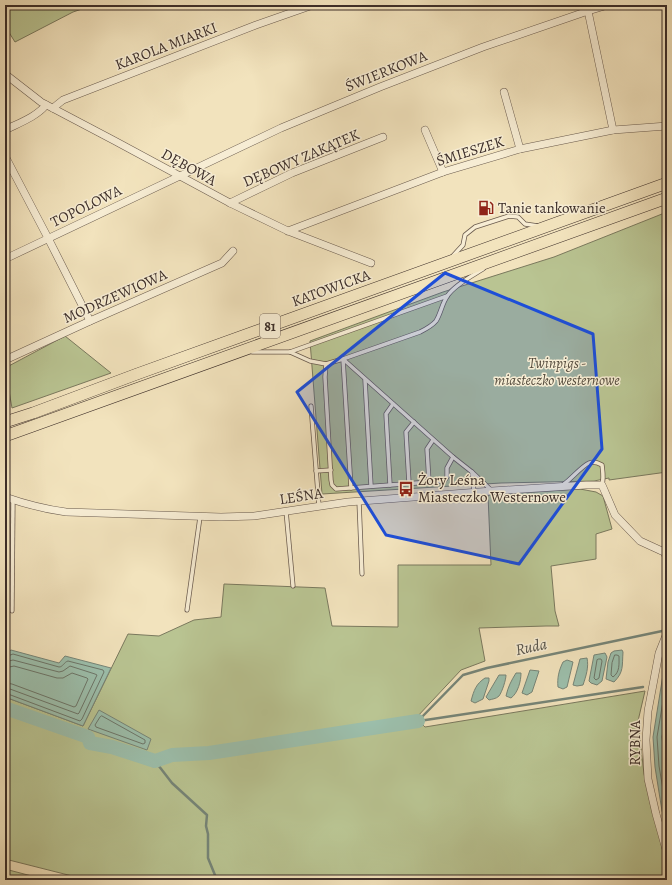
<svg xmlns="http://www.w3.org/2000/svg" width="672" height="885" font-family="Alegreya,serif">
  <rect width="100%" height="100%" fill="#f2e3bd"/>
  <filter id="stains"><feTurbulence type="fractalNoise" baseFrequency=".005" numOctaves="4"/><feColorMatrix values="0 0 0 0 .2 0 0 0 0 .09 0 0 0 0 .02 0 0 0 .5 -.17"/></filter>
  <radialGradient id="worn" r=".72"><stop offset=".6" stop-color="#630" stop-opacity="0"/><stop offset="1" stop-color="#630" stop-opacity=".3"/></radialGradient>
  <g fill="#b9c492" stroke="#7a795e">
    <path d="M5,5h89l-21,7 -58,30 -10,-16z"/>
    <path d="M667,212v260l-58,8v-2l-15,3 -93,2 -179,11 -12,-153 133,-49 111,-35z"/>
    <path d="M65,336l46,37 -99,35 -7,-40z"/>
    <path d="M580,489l16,3 7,4 9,33 -16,5v25l-45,7 4,45 4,15h-13l-67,2 6,33 -24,9 -45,48 9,9 220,-36 -7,30 6,53 23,90v16h-579l-83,-21v-162l78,29 45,-92 31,2 35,-16 27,-3 3,-33 101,4 7,38 66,1v-62h93l-3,-70z"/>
    <path d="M5,869l42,11h-42z"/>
  </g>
  <g fill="#9cbfac" stroke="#768578">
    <path d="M11,650l48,13 6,-7 46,12 -28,58 -78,-29v-43z"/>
    <path d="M622,650l1,2c-1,14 1,20 -9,30l-8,-3 2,-17 3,-9 3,-2z"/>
    <path d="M605,653l2,4 -5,24 -5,4 -6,-2 -2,-2 5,-26z"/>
    <path d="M587,658c2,9 -1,18 -4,27l-6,1 -4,-1 7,-26z"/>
    <path d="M667,659v165l-5,-13 -7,-44 -2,-30 12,-75z"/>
    <path d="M567,660l6,2 -6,25 -4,2 -5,-2c-1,-9 1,-17 5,-25z"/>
    <path d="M530,670l9,1 -7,21 -5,3 -5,-2z"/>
    <path d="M516,673h5c0,8 -3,20 -10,25l-5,-2c2,-9 5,-15 10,-23z"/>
    <path d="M499,675h7c0,5 -4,17 -7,21 -3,3 -7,3 -10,4l-3,-3z"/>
    <path d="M485,678h4v3l-6,18 -8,4 -4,-2c3,-11 5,-17 14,-23z"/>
    <path d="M99,710l52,29 -4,11 -59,-21z"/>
  </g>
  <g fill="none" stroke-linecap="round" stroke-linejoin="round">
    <g stroke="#6c766a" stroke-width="1">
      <path d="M615,655h2l2,1c0,8 1,16 -6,21l-2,-2 1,-12z"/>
      <path d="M5,657l8,-3 46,13c4,0 5,-5 9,-6l35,9 1,2 -22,47 -2,2 -72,-27h-3"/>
      <path d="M599,659h2l1,2 -3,17 -3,2 -2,-2 3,-18z"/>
      <path d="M5,662l8,-2 46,12 4,-1 7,-5 25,8 2,1 -18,38 -1,1 -68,-25h-5"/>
      <path d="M5,668l9,-2 43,12h6l9,-5 15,5 1,1 -12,27 -2,1 -62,-23 -7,-1"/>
      <path d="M667,677l-10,60 2,29 8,47"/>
      <path d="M667,707l-5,30 5,46"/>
      <path d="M102,716l43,24v3l-2,1 -47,-17 -1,-2 5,-8z"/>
    </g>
    <g stroke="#768578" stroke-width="2.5">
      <path d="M418,721l45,-46 24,-7 180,-38"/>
      <path d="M419,721l224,-34"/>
      <path d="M155,761l17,22 35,32 -1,11 2,8v24l9,22"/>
    </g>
    <path stroke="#9cbfac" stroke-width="14" d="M5,708l83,29 2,6 22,4 43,14 17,-6 37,-2 209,-32"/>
    <defs>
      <g id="lane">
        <path d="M452,257l11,-12 2,-10 10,-8 34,-11 9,1 7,7 13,2"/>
        <path d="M252,352h38l20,9 16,3 17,-5 77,-27c6,-3 12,-6 16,-11 5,-8 6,-18 12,-26 8,-11 24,-19 35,-26"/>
        <path d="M290,352l157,-56"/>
        <path d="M343,359l110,98 19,15 19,18"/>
        <path d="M343,359l8,129"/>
        <path d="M326,364l-1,13 6,103 1,5 4,4 108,-8 3,-4v-9l6,-11"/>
        <path d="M365,380l6,106"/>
        <path d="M311,406l8,100"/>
        <path d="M316,471l15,-1"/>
        <path d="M472,472l2,21"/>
        <path d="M429,482l-2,-33 6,-9"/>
        <path d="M409,483l-3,-51 8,-10"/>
        <path d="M564,484c7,-5 18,-18 25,-21 5,-2 9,0 13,2 1,8 2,13 0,20"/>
        <path d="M390,485l-4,-71 7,-10"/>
        <path d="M359,501l3,73"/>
        <path d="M286,511l7,75"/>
        <path d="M187,610l13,-93"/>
        <path d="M12,611l1,-111"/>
      </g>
      <g id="street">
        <path d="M586,5l2,6 25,119"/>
        <path d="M5,74l36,28 74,39 115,62 58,28 83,32"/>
        <path d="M504,92l16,57"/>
        <path d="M53,108l10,-8 193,-75 57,-20"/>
        <path d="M5,130c14,-7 31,-13 41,-25"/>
        <path d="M425,130l18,42"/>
        <path d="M5,156l43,82 42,83"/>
        <path d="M230,203l62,-30 91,-36"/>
        <path d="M288,231l155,-59 77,-23 93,-19 54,-4"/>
        <path d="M5,259l276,-131 99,-41 103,-40 105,-36 20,-6"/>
        <path d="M5,360l85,-39 132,-58 11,-12"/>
        <path d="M5,497c20,7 39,12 61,15l155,5 33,-1 94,-14 144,-11 94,-6h16l13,30 25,26 24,11 3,6"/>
        <path d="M667,633l-8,20 -11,58 -2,29 2,39 8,35 11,39"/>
      </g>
      <g id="primary">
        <path d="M5,422l28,-9 104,-39 530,-191"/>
        <path d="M5,436l662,-238"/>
      </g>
    </defs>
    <use href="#lane" stroke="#6a5b4e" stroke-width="5"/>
    <use href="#street" stroke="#6a5b4e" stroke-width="8"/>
    <use href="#primary" stroke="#3c2e29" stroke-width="12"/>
    <use href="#lane" stroke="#f7edd4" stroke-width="3.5"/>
    <use href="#street" stroke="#f7edd4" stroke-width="7"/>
    <use href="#primary" stroke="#f2e3bd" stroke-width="11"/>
  </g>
  <path fill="#1d4ed8" fill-opacity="0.2" stroke="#1d4ed8" stroke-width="3" stroke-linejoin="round" d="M445,273l148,61 9,115 -83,115 -133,-29 -89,-143z"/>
  <defs>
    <symbol id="fuel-bare" viewBox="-9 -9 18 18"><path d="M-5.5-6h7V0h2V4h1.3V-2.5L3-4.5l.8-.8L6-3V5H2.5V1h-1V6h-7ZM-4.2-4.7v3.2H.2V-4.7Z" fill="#8f2418" stroke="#f7edd4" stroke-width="2.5" paint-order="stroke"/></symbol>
    <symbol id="bus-bare" viewBox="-9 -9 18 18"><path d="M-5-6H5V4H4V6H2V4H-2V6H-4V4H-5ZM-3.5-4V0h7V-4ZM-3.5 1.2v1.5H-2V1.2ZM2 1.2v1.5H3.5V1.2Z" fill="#8f2418" stroke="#f7edd4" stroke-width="2.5" paint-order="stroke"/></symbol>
  </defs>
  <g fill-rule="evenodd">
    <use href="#fuel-bare" x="475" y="197" width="22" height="22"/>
    <use href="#bus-bare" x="395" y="478" width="22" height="22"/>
  </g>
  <g text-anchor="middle" stroke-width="3" stroke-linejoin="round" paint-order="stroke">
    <rect fill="#f7edd4" stroke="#74675c" stroke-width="1" x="260" y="314" width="20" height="24" rx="3"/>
    <g font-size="14" font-weight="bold" fill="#3c2e29">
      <text x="270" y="331">81</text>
    </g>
    <g font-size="15" fill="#3c2e29" stroke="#f7edd4">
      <text transform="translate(166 46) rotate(-21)" y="5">KAROLA MIARKI</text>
      <text transform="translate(386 71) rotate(-22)" y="5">ŚWIERKOWA</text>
      <text transform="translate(470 151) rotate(-17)" y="5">ŚMIESZEK</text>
      <text transform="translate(301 158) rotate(-23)" y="5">DĘBOWY ZAKĄTEK</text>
      <text transform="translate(189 167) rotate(29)" y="5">DĘBOWA</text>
      <text transform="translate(86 206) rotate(-26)" y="5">TOPOLOWA</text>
      <text transform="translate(331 288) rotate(-20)" y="5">KATOWICKA</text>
      <text transform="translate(115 296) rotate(-24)" y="5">MODRZEWIOWA</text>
      <text transform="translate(301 496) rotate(-9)" y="5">LEŚNA</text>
      <text transform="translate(635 743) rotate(-90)" y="5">RYBNA</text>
    </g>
    <g font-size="15" fill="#3c2e29" stroke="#f7edd4" text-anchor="start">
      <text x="498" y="213">Tanie tankowanie</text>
      <text x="418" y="485">Żory Leśna<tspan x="418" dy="17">Miasteczko Westernowe</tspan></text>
    </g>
    <g font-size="15" font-style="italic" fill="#554c3e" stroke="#f7edd4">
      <text x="557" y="368">Twinpigs -<tspan x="557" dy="17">miasteczko westernowe</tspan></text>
    </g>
    <g font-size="16" font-style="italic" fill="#54524a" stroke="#f7edd4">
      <text transform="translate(531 646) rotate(-12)" y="6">Ruda</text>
    </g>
  </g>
  <rect width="672" height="885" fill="none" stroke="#f2e3bd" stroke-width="20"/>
  <rect x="6" y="6" width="660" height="873" fill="none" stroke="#3c2e29" stroke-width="2"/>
  <rect x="10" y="10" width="652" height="865" fill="none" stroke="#3c2e29"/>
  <rect width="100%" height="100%" filter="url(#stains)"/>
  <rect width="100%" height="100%" fill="url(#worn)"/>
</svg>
